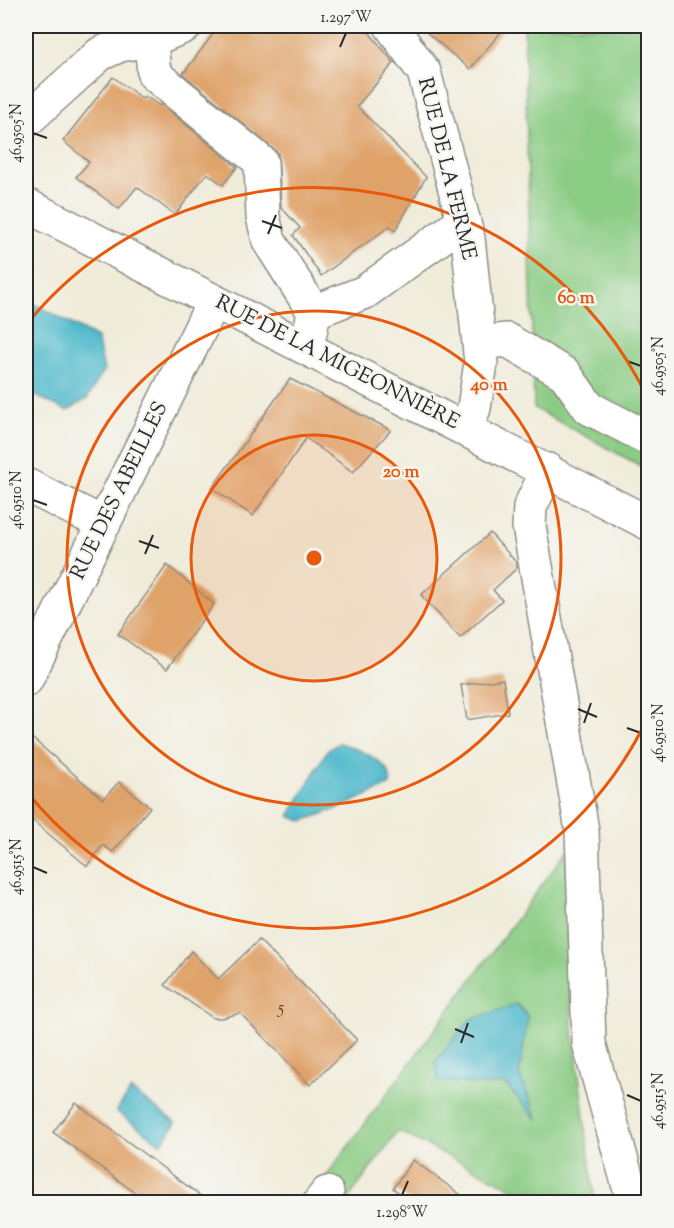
<svg xmlns="http://www.w3.org/2000/svg" width="674" height="1228" font-family="'Sorts Mill Goudy',serif">
  <rect width="100%" height="100%" fill="#f6f6f2"/>
  <filter id="ink" filterUnits="userSpaceOnUse"><feTurbulence type="fractalNoise" baseFrequency=".0167" numOctaves="2"/><feDisplacementMap in="SourceGraphic" scale="12" xChannelSelector="R" yChannelSelector="G"/><feConvolveMatrix kernelMatrix="1 2 1 2 8 2 1 2 1" color-interpolation-filters="sRGB"/></filter>
  <filter id="wash" filterUnits="userSpaceOnUse"><feTurbulence type="fractalNoise" baseFrequency=".008" numOctaves="4" result="noise"/><feDisplacementMap in="SourceGraphic" scale="24" xChannelSelector="R" yChannelSelector="G"/><feGaussianBlur stdDeviation="1.35" result="paint"/><feColorMatrix in="noise" values="0 0 0 0 0 0 0 0 0 0 0 0 0 0 0 0 0 1.4 0 .05"/><feComposite in="paint" operator="in"/></filter>
  <g filter="url(#wash)">
    <rect width="100%" height="100%" fill="#f0ecda"/>
    <path fill="#8bcc84" stroke="#5b7c58" stroke-width="1.5" d="M524 26H648V470L534 408Z
      M567 851 572 1022 595 1202H540L398 1131 349 1198 324 1179Z"/>
    <path fill="#4fb9cc" stroke="#3d727c" stroke-width="1.5" d="M26 299 97 338 104 370 87 399 67 411 26 391Z
      M339 743C357 748 395 763 390 785L337 809 302 821 289 816 327 751Z
      M517 1004 528 1017 519 1074 538 1120 505 1084 483 1085 438 1081 435 1062 470 1020Z
      M131 1090 176 1123 161 1144 116 1111Z"/>
    <g id="blocks">
      <path fill="#dfa269" d="M219 26H364L394 63 357 106 426 177 395 231 390 226 321 276 293 235 300 228 281 207 278 153 183 74Z
        M419 26H506L470 69Z
        M113 77 143 99 145 96 160 106 161 104 237 167 223 185 207 173 175 215 137 187 119 209 76 177 89 162 63 141Z
        M290 379 391 430 353 472 306 438 253 516 212 488Z
        M490 533 516 562 517 568 493 590 502 600 460 638 421 595Z
        M167 565 214 604 167 669 118 634Z
        M503 679 508 713 467 720 461 685Z
        M26 733 103 799 119 782 150 807 113 852 103 845 87 866 26 815Z
        M259 940 357 1040 310 1085 240 1013 222 1018H213L165 985 191 951 218 979Z
        M76 1103 210 1203H149L53 1132Z
        M413 1160 472 1203H412L393 1188Z"/>
    </g>
  </g>
  <g filter="url(#ink)">
    <use href="#blocks" fill-opacity="0" stroke="#8e8c82" stroke-width="1.5"/>
    <g fill="none" stroke-linecap="round" stroke-linejoin="round">
      <g stroke="#8e8c82" stroke-width="36">
        <path id="minor" d="M391 26 424 72 468 238 481 363 474 408 466 428
          M151 40 154 74 261 162 263 217 269 241 314 312 307 348
          M26 121 100 54 120 45 151 40 185 26
          M26 205 648 523
          M314 312 365 292 464 221
          M479 343 507 340 565 374 589 408 648 438
          M548 470 530 507 529 526 582 830 589 1043 628 1183 645 1202
          M26 485 104 524
          M26 680 214 301
          M320 1202 327 1193"/>
      </g>
      <use href="#minor" stroke="#fff" stroke-width="33"/>
    </g>
  </g>
  <path fill="none" stroke="#2b2b2b" stroke-width="2" d="M340 47 346 33M33 133 47 138M262 221 282 228M268 234 276 215M627 361 641 366M33 500 47 505M139 541 159 548M145 554 153 535M578 709 597 717M584 723 591 703M627 728 641 733M33 867 47 873M455 1029 474 1037M461 1043 468 1023M627 1095 641 1101M402 1195 408 1181"/>
  <circle cx="314" cy="558" r="123" fill="#e8590c" fill-opacity=".12"/>
  <g fill="none" stroke="#e8590c" stroke-width="3">
    <circle cx="314" cy="558" r="123"/>
    <circle cx="314" cy="558" r="247"/>
    <path d="M648 717A370 370 0 0 1 26 791M26 325A370 370 0 0 1 648 399"/>
  </g>
  <g text-anchor="middle" dominant-baseline="central" stroke-width="5" stroke-linejoin="round" paint-order="stroke">
    <g font-size="18" fill="#58493a">
      <text x="281" y="1009">5</text>
    </g>
    <g font-size="21" fill="#2b2b2b" stroke="#f6f6f2">
      <text transform="translate(446 169) rotate(76)">RUE DE LA FERME</text>
      <text transform="translate(337 363) rotate(27)">RUE DE LA MIGEONNIÈRE</text>
      <text transform="translate(120 491) rotate(-64)">RUE DES ABEILLES</text>
    </g>
  </g>
  <circle cx="314" cy="558" r="9" fill="#e8590c" stroke="#f6f6f2" stroke-width="3"/>
  <g font-size="18" text-anchor="middle" font-weight="bold" fill="#e8590c" stroke="#f6f6f2" stroke-width="5" stroke-linejoin="round" paint-order="stroke">
    <text x="576" y="303">60 m</text>
    <text x="489" y="390">40 m</text>
    <text x="401" y="477">20 m</text>
  </g>
  <rect width="674" height="1228" fill="none" stroke="#f6f6f2" stroke-width="66"/>
  <rect x="33" y="33" width="608" height="1162" fill="none" stroke="#2b2b2b" stroke-width="2"/>
  <g font-size="15" text-anchor="middle" fill="#2b2b2b">
    <text x="346" y="22">1.297°W</text>
    <text transform="translate(16 133) rotate(-90)" y="5">46.9505°N</text>
    <text transform="translate(658 366) rotate(-90)" y="5">46.9505°N</text>
    <text transform="translate(16 500) rotate(-90)" y="5">46.9510°N</text>
    <text transform="translate(658 733) rotate(-90)" y="5">46.9510°N</text>
    <text transform="translate(16 867) rotate(-90)" y="5">46.9515°N</text>
    <text transform="translate(658 1101) rotate(-90)" y="5">46.9515°N</text>
    <text x="402" y="1217">1.298°W</text>
  </g>
</svg>
